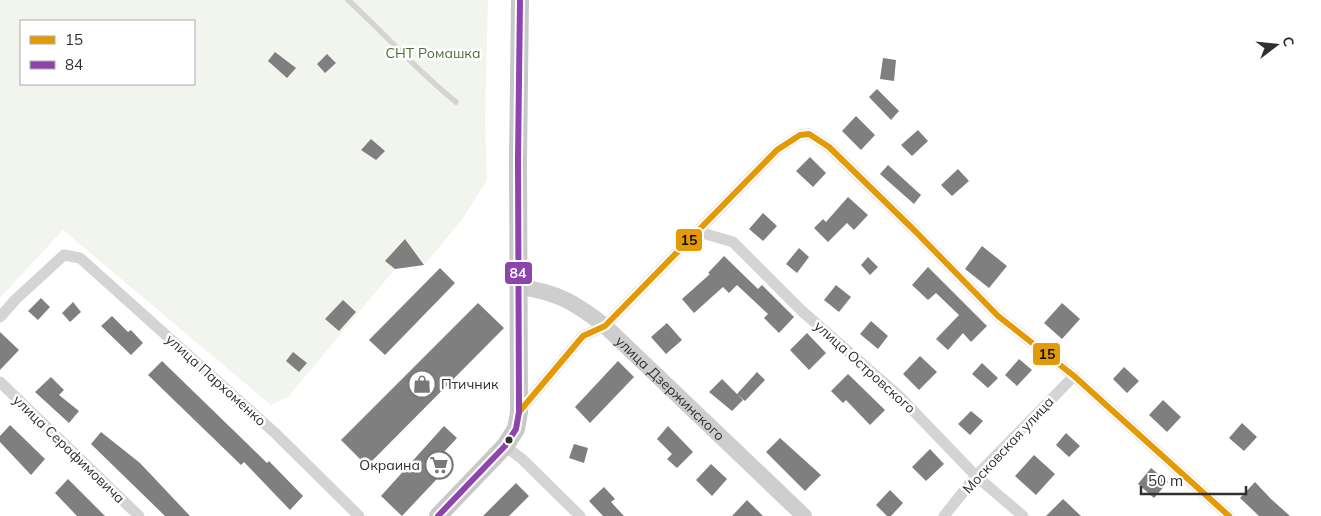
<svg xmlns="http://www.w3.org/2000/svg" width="1321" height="516" font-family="Mulish,sans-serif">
  <rect width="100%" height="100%" fill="#fff"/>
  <path fill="#f1f5ed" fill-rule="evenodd" d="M0 0H488L485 119 487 180 461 221 424 265 395 269 288 397 271 405 63 230 0 298ZM21 21H194V84H21Z"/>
  <path fill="#7f7f7f" d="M275 52 296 68 287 78 268 61Z
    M327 54 336 63 325 73 317 64Z
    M883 58 896 60 894 81 880 79Z
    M877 89 899 111 891 120 869 97Z
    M856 116 875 135 861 150 842 131Z
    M918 130 928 141 912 156 901 145Z
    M371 139 385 151 376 160 361 150Z
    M810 157 826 173 813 187 796 171Z
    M888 165 921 195 914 204 880 174Z
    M958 169 969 181 952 196 941 185Z
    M848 197 868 215 854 230 847 223 828 242 814 228 823 219 826 222Z
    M763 213 777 226 763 241 749 229Z
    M405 239 424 265 395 269 385 261Z
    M982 246 1007 266 989 288 965 269Z
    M799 248 809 257 797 273 786 264Z
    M724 256 758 289 762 285 794 317 779 333 764 318 768 314 737 285 729 293 723 287 694 313 682 299 710 274 708 273Z
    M868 257 878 267 870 275 861 265Z
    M928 267 987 326 971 342 963 333 948 350 936 339 959 315 936 293 928 300 912 285Z
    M440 268 455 283 385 355 369 340Z
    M836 285 851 297 839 312 824 300Z
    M41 298 50 307 38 320 28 311Z
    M343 300 356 312 339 331 325 319Z
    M73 302 81 312 70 322 62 313Z
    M478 303 504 328 367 466 341 440Z
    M1062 303 1080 319 1062 339 1044 323Z
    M112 316 128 332 131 330 143 343 131 355 101 326Z
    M871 321 888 336 878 349 860 334Z
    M667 323 682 340 666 354 651 337Z
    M0 332 19 350 0 370Z
    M807 333 826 353 809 370 790 350Z
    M293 352 307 363 299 372 286 361Z
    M920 356 937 372 919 390 903 374Z
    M1019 359 1032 370 1017 386 1005 375Z
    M162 361 267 463 269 461 303 496 290 510 244 462 241 465 148 375Z
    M618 361 634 377 590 423 575 407Z
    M982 363 998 378 988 388 972 374Z
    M1124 367 1139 381 1127 393 1113 379Z
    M757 372 765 380 745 401 737 394Z
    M848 374 885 410 870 425 846 400 843 403 831 391Z
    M51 377 64 390 59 395 79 411 69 423 35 392Z
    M722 379 743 400 732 411 709 392Z
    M1163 400 1181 417 1167 432 1149 415Z
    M971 411 983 421 970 435 958 424Z
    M1242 423 1257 437 1244 451 1229 438Z
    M10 425 45 459 31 475 0 442V436Z
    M444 426 457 438 441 455 451 464 402 516 381 496Z
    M668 426 693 452 677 468 667 459 672 454 657 439Z
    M101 432 140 463 190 516H165L91 444Z
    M1066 433 1080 446 1069 457 1056 445Z
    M780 438 821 475 805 491 766 452Z
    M574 444 588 448 584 463 569 458Z
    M930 449 944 464 926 481 912 467Z
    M1034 455 1055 474 1036 495 1015 476Z
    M711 464 727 479 712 496 696 480Z
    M1151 468 1168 482 1154 498 1138 484Z
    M68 479 105 516H77L55 493Z
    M1255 482 1271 499 1290 516H1259L1240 498Z
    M516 483 529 496 509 516H483Z
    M604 487 615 499 611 502 624 516H603L589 501Z
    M890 490 903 503 891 516H887L876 505Z
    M1063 499 1081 516H1046Z
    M747 500 763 516H732Z"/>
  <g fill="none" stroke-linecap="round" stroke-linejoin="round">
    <path stroke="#d4d4d4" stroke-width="5.5" d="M348 0C385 34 417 71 456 102"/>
    <path stroke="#d4d4d4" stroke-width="11" d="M699 232 733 242 802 311 900 397 976 476 1023 516
      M0 317 16 299 64 255 80 258 275 433 359 516
      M0 382 139 516
      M519 412 583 336 605 326 777 150 800 135 809 134 829 147 915 231 998 316 1074 376 1229 516
      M505 446 522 459 580 516
      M944 516 976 476 1074 376"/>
    <path stroke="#cecece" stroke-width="16" id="s1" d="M520 287C557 292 576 303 605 326L804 516"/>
    <path stroke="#c8c8c8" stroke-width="18" d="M438 516 505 446 516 429 519 412 518 159 520 0"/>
    <g stroke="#fff" stroke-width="10">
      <path id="bus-1" d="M519 412 583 336 605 326 777 150 800 135 809 134 829 147 915 231 998 316 1074 376 1229 516"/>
    </g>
    <g stroke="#fff" stroke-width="10">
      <path id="bus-2" d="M438 516 505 446 516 429 519 412 518 159 520 0"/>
    </g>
    <use href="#bus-1" stroke="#e39a05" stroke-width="6"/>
    <use href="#bus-2" stroke="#8e44ad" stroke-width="6"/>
  </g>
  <defs>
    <g id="shop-ring" transform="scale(1.4375)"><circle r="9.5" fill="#fff" stroke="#787878" stroke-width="1.5"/><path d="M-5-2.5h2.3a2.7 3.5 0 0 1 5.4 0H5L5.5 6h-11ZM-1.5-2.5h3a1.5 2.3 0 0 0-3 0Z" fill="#787878"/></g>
    <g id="supermarket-ring" transform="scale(1.4375)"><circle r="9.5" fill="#fff" stroke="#787878" stroke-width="1.5"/><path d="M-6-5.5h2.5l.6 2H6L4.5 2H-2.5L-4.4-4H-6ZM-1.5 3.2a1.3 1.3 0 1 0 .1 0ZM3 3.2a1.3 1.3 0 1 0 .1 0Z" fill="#787878"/></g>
  </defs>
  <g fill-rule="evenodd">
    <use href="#shop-ring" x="422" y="384"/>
    <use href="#supermarket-ring" x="439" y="465"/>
  </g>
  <circle fill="#303030" stroke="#fff" stroke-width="2" cx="509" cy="440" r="4.5"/>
  <g text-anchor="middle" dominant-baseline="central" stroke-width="5" stroke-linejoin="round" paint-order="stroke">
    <g font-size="14" fill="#516a3f" stroke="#fff">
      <text x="433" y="53">СНТ Ромашка</text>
    </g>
    <g font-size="14" fill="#303030" stroke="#fff">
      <text transform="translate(865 367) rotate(42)">улица Островского</text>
      <text transform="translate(216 380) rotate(42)">улица Пархоменко</text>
      <text stroke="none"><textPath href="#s1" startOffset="185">улица Дзержинского</textPath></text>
      <text transform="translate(1008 445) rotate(-47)">Московская улица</text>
      <text transform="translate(69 449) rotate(44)">улица Серафимовича</text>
    </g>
    <g font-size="14" fill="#303030" stroke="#fff" text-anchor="start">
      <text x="441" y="384">Птичник</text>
      <text x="420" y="465" text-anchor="end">Окраина</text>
    </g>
  </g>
  <g stroke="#fff" stroke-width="2">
    <rect x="675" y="228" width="28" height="24" rx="5" fill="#e39a05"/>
    <rect x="504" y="261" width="29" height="24" rx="5" fill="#8e44ad"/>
    <rect x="1032" y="342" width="29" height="24" rx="5" fill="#e39a05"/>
  </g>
  <g font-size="14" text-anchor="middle" font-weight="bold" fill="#fff">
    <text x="518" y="278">84</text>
  </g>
  <g font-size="14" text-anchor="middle" font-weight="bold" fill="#111">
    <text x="689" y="245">15</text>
    <text x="1047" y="359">15</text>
  </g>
  <rect x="20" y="20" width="175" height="65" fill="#ffffff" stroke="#acacac"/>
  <rect x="30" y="36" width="25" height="8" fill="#e39a05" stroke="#acacac"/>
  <text x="65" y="45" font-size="15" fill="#303030">15</text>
  <rect x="30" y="61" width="25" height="8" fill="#8e44ad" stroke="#acacac"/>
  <text x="65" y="70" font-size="15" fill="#303030">84</text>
  <g transform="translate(1276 45) rotate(74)" stroke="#ffffff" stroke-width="4" paint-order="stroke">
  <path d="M0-4L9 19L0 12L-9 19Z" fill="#303030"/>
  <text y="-8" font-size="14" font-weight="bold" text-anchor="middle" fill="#303030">С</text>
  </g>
  <path d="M1141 486v8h105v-8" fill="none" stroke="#303030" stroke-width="2.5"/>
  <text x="1148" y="486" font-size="15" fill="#303030" stroke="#ffffff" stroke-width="4" paint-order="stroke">50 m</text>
</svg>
